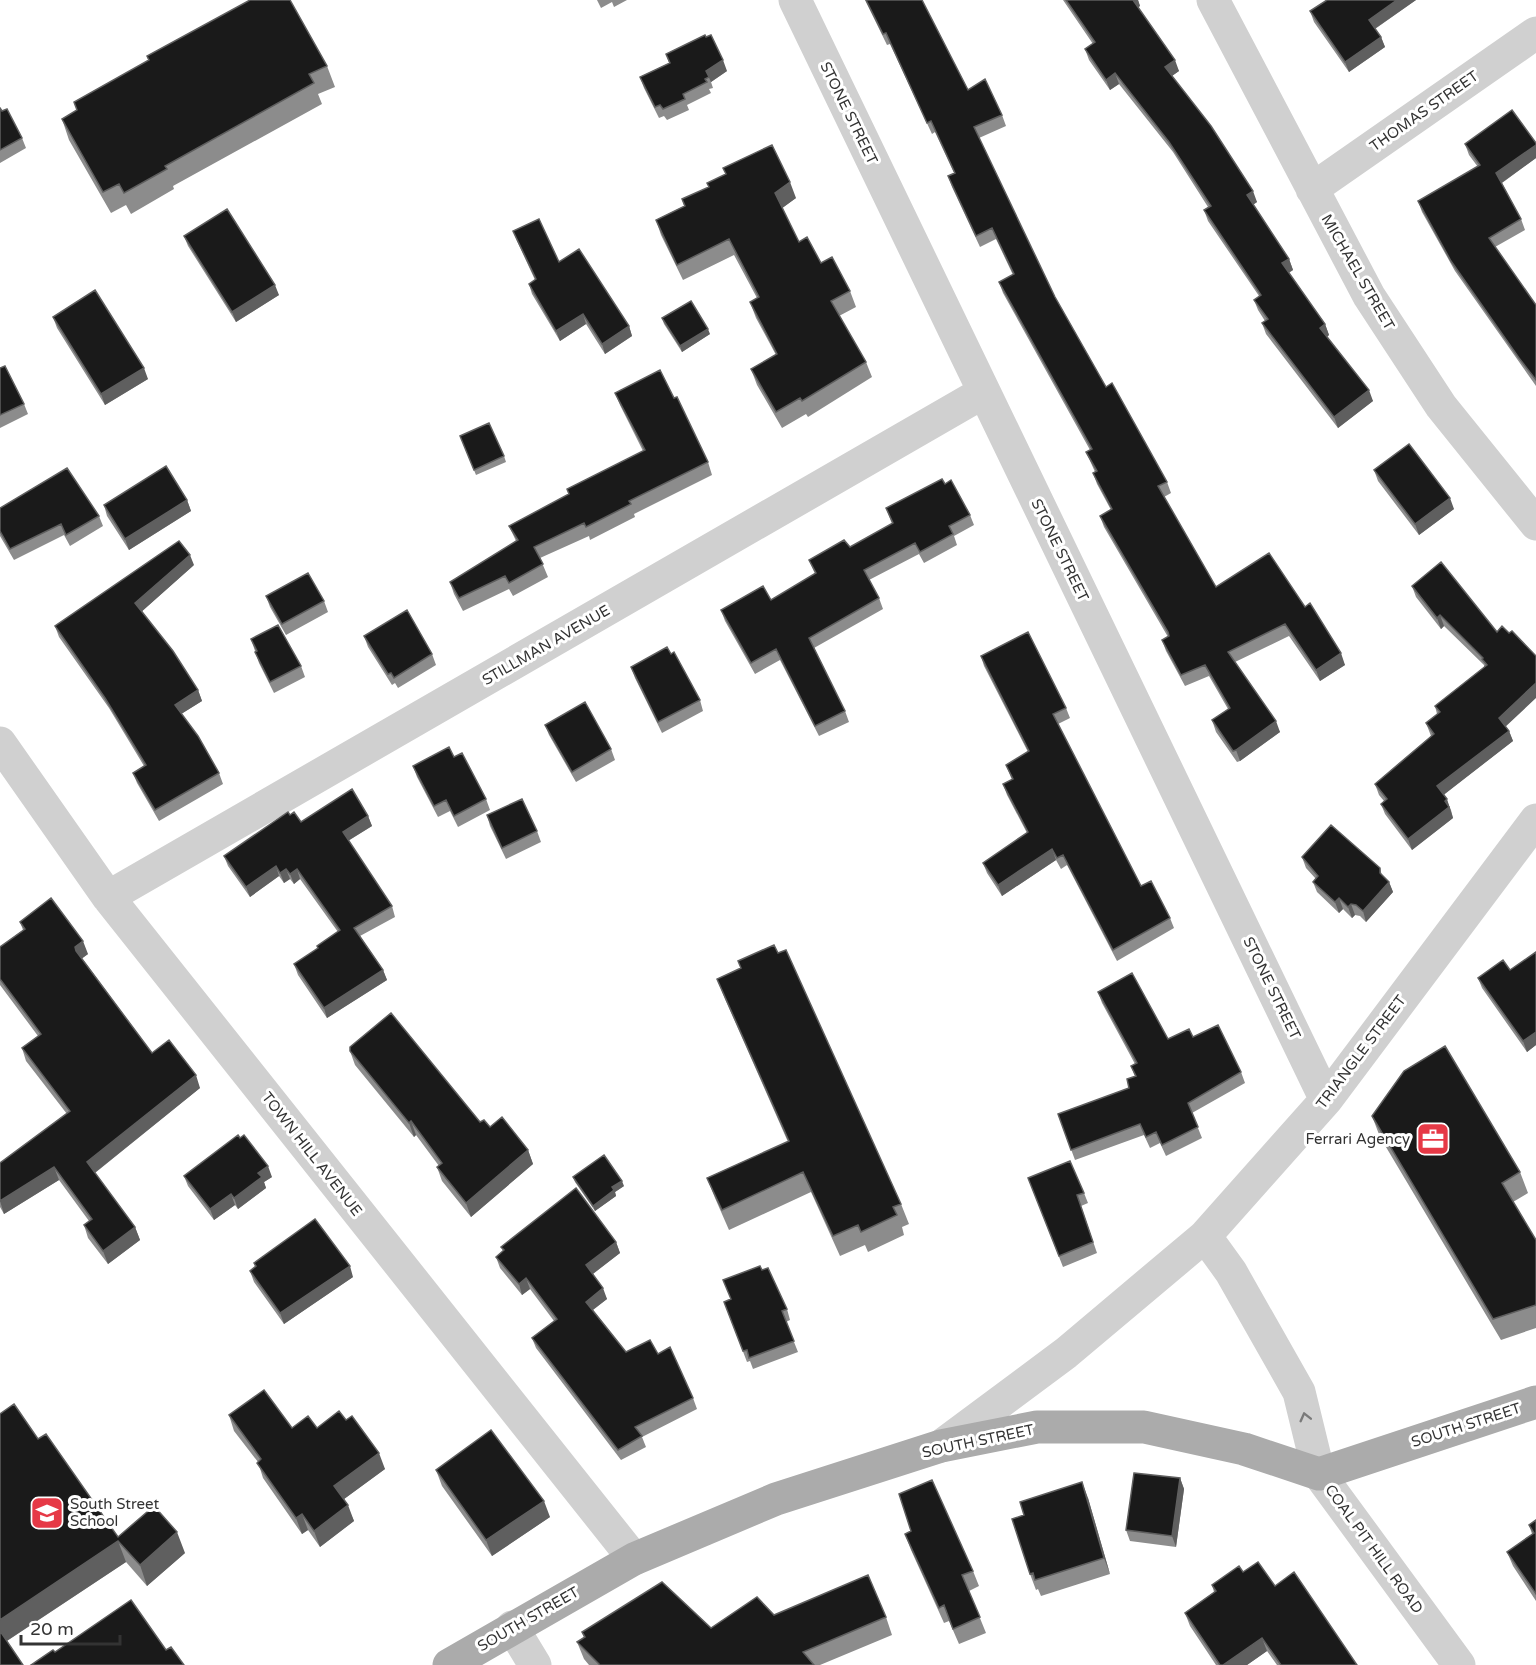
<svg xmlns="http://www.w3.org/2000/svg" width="1536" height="1665" font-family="'Varela Round',sans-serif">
  <rect width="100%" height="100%" fill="#fff"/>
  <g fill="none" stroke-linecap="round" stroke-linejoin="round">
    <path stroke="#d0d0d0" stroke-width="33" d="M795 0 1326 1100
      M1213 0 1369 296 1441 406 1536 524
      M1312 189 1536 33
      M0 743 108 897 634 1559
      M108 897 984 392
      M1205 1236 1231 1272 1299 1392 1319 1474 1459 1665
      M941 1446 1066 1353 1205 1236 1326 1100 1536 820
      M512 1627 535 1665"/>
    <path stroke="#ababab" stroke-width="33" d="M449 1665 634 1559 776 1499 941 1446 1037 1427H1144L1244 1449 1319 1474 1536 1402"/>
  </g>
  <path fill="#8c8c8c" d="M597 0H627L614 7 612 2 601 8Z
    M865 0H922L968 90 1002 115 1006 126 979 138 1055 297 1106 387 1167 482 1171 493 1164 497 1216 587 1305 607 1345 665 1320 681 1289 636 1235 662 1280 732 1240 761 1237 762 1216 732 1212 720 1228 709 1209 676 1185 686 1166 651 1162 640 1168 637 1104 527 1100 516 1111 510 1097 484 1093 473 1095 472 1091 463 1086 452 1090 450 1003 293 999 282 1013 275 996 239 980 247 952 187 948 176 954 173 935 132 932 134 890 44 887 45Z
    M1063 0H1138L1140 6 1138 7 1179 71 1172 76 1257 202 1253 205 1289 259 1293 270 1289 273 1325 324 1329 335 1327 337 1373 401 1338 428 1266 334 1262 323 1265 321 1258 310 1254 300 1259 296 1208 221 1204 210 1208 207 1173 152 1119 84 1110 90 1089 60 1085 49 1093 44Z
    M1327 0H1416L1375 29 1381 37 1385 47 1349 72 1314 22 1310 11Z
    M666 54 727 71 711 82 713 88 709 89 711 93 687 105 689 110 667 120 664 116 659 118 644 88 640 77 669 63Z
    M147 56 327 66 335 87 318 94 322 104 173 186 174 189 131 214 126 205 111 213 69 140 62 119 77 110 148 60Z
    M0 108 22 138 26 148 0 163Z
    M1536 143V158L1502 183 1521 219 1525 230 1495 247 1536 305V386L1455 271 1422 212 1418 201 1478 167 1469 155 1465 144Z
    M796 198 782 208 799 242 850 291 856 307 839 316 866 362 872 377 808 417 806 414 782 428 757 385 751 369 776 355 756 318 750 302 757 298 734 255 683 280 661 235 656 220 684 206 682 199Z
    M513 231 559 262 629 326 632 336 605 354 586 324 560 341 532 294 529 284 535 280 517 241Z
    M184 236 279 295 236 322 188 246Z
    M53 317 148 379 105 405 57 328Z
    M662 318 710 334 682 352 664 324Z
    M0 368 24 404 28 414 0 428Z
    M615 393 708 462 712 475 634 514 635 517 590 540 589 536 540 558 548 577 513 596 509 589 463 611 454 594 450 582 516 541 509 526 569 494 643 451 620 405Z
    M460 436 504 456 506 462 476 475Z
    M1374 470 1454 509 1419 535 1378 481Z
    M945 484 970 515 974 525 954 536 957 545 924 563 919 554 869 580 879 598 883 609 814 648 845 711 849 722 819 736 780 660 755 674 725 621 721 610 771 600 815 574 809 560 850 547 892 524 886 508Z
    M187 500 191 511 129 550 107 516 104 505Z
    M0 508 99 516 103 526 70 546 64 535 14 560 0 536Z
    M194 565 142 611 198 690 202 701 181 714 219 773 223 784 159 821 137 783 133 773 144 766 109 708 59 637 55 626Z
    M1412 586 1497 632 1506 727 1509 731 1513 741 1444 794 1451 810 1453 818 1412 850 1385 814 1381 804 1384 801 1379 795 1375 784 1431 736 1426 723 1437 714 1435 706 1484 667V665L1444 626 1441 629 1416 597Z
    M266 596 324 601 328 612 286 635 270 607Z
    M364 636 432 654 436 665 398 688 395 683 392 685 368 647Z
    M251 639 301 666 305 677 274 693 259 663Z
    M671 654 700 700 703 711 662 733 635 678 631 667Z
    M981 656 1066 708 1070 718 1058 724 1141 886 1170 918 1174 928 1117 961 1067 865 1061 869 1056 860 1002 896 987 873 983 863 1027 833 1007 795 1003 784 1012 780 1006 765 1028 752 984 666Z
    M545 725 611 749 615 760 576 782 549 735Z
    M413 766 486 799 490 810 458 827 450 811 438 817 417 777Z
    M290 815 301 822 368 816 372 826 348 841 392 906 395 917 360 936 383 970 387 980 327 1018 298 975 294 964 318 949 338 932 300 879 294 884 290 879 284 883 279 876 250 897 228 866 224 856Z
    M487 815 537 831 541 842 506 859 490 826Z
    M1302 857 1380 868 1382 876 1389 882 1393 892 1366 922 1360 916 1355 915 1352 918 1343 909 1339 913 1317 892 1313 882 1316 879 1306 868Z
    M20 922 88 954 82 958 152 1053 200 1088 95 1173 135 1227 140 1240 108 1264 88 1238 84 1225 89 1221 59 1180 4 1214 0 1207V1163L67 1114 26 1061 22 1048 38 1036 0 985V947L23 930Z
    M1536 952V1045L1527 1052 1482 988 1478 978 1510 970Z
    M717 979 901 1204 909 1224 902 1227 904 1235 868 1252 865 1245 840 1256 811 1192 729 1230 715 1198 707 1178 788 1142 725 999Z
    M1098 992 1168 1039 1193 1037 1241 1072 1245 1083 1192 1113 1202 1138 1166 1156 1160 1143 1150 1148 1144 1135 1075 1160 1058 1114 1129 1088 1135 1077 1131 1066 1135 1064 1102 1003Z
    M350 1051 490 1127 528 1150 533 1164 471 1217 442 1181 437 1167 439 1166 416 1135 414 1137 355 1065Z
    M1372 1116 1520 1172 1528 1193 1513 1202 1536 1240V1328L1501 1340 1380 1137Z
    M184 1176 272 1177 264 1182 266 1188 238 1209 235 1205 214 1220 188 1186Z
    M573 1177 624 1186 615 1192 616 1196 595 1211 575 1182Z
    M1028 1178 1084 1193 1088 1203 1081 1206 1097 1253 1063 1267Z
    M616 1242 620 1253 593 1274 607 1299 593 1310 626 1352 658 1354 693 1398 697 1409 642 1437 646 1447 621 1460 536 1348 532 1338 554 1321 530 1289 522 1295 500 1268 496 1257 503 1251 501 1247Z
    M254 1263 353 1277 284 1324 254 1282 250 1271 255 1267Z
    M762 1270 787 1309 790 1320 786 1322 798 1352 753 1369 750 1361 747 1362 724 1302 731 1299Z
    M229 1415 292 1428H317L346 1420 385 1469 344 1499 354 1521 320 1547 308 1530 302 1534 263 1478 258 1462 234 1431Z
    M38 1439 118 1537 185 1553 147 1586 126 1562 7 1641 0 1665Z
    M436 1470 550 1517 492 1556 442 1486Z
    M1180 1478 1184 1489 1176 1547 1130 1541 1126 1530Z
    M1088 1498 1110 1574 1041 1596 1038 1589 1036 1590 1030 1574Z
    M1536 1520V1601L1513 1566 1507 1552 1532 1534 1529 1525Z
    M905 1534 973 1571 979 1586 969 1591 986 1633 959 1644 949 1621 944 1623 911 1550Z
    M1243 1572 1275 1586 1357 1665H1277L1267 1651 1247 1665H1216L1190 1626 1185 1613 1214 1592 1212 1585Z
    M774 1615 886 1617 892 1635 820 1665H589L584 1659 577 1642 584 1638 582 1632 711 1628Z"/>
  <path fill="#5f5f5f" d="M1133 0H1138L1140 6 1136 9Z
    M1397 0H1416L1373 30 1369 20Z
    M1381 37 1385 47 1349 72 1345 62Z
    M723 60 727 71 711 82 706 71Z
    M1175 60 1179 71 1169 78 1165 67Z
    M1115 73 1119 84 1110 90 1106 80Z
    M1536 145V158L1500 184 1496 173Z
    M790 182 796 198 781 209 775 193Z
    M1253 191 1257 202 1251 206 1247 195Z
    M1289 259 1293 270 1286 274 1282 263Z
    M275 285 279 295 236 322 232 312Z
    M583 314 586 324 560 341 556 331Z
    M1325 324 1329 335 1324 339 1320 328Z
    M629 326 632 336 605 354 602 344Z
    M708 329 710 334 682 352 680 346Z
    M144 368 148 379 105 405 101 394Z
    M1369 390 1373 401 1338 428 1334 417Z
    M1450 498 1454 509 1419 535 1415 524Z
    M187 500 191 511 129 550 125 539Z
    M190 555 194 565 139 614 135 603Z
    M1440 615 1444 626 1441 629 1437 618Z
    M1341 653 1345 665 1320 681 1316 670Z
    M1536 683V698L1503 729 1499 718Z
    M198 690 202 701 178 716 175 705Z
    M1276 721 1280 732 1240 761 1236 750Z
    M1509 731 1513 741 1441 797 1437 786Z
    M1447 799 1453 818 1412 850 1408 839Z
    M368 816 372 826 346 842 343 832Z
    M1052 849 1056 860 1002 896 998 885Z
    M276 866 279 876 250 897 246 887Z
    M286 869 290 879 284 883 280 873Z
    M297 869 300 879 294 884 290 874Z
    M1389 882 1393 892 1366 922 1363 911Z
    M1339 898 1343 909 1339 913 1335 902Z
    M1351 904 1355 915 1352 918 1348 907Z
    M83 941 88 954 80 960 81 964 75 947Z
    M383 970 387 980 327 1018 324 1008Z
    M1536 1032V1045L1527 1052 1523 1041Z
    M196 1075 200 1088 92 1175 87 1162Z
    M411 1121 416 1135 414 1137 409 1123Z
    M528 1150 533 1164 471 1217 466 1203Z
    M268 1166 272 1177 264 1182 266 1188 238 1209 234 1198 258 1173Z
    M54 1167 59 1180 4 1214 0 1201Z
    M622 1181 624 1186 615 1192 616 1196 595 1211 593 1206 612 1187Z
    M231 1194 235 1205 214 1220 210 1209Z
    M135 1227 140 1240 108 1264 103 1251Z
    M616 1242 620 1253 590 1276 586 1265Z
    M350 1266 353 1277 284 1324 280 1313Z
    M526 1278 530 1289 522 1295 519 1284Z
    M603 1288 607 1299 590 1312 586 1302Z
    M379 1453 385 1469 340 1502 334 1486Z
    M1180 1478 1184 1489 1176 1547 1172 1536Z
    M1082 1482 1088 1498 1110 1574 1104 1558Z
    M544 1501 550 1517 492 1556 486 1540Z
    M348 1505 354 1521 320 1547 314 1531Z
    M302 1514 308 1530 302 1534 296 1518Z
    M177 1532 185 1553 147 1586 140 1565Z
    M118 1541 126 1562 2 1644 0 1638V1620Z
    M1262 1638 1267 1651 1247 1665H1223Z"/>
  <path fill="#1a1a1a" stroke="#5f5f5f" stroke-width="1.5" d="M250 0H290L327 66 309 74 314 83 165 166 167 169 124 193 119 184 103 192 62 119 77 110 74 102 149 60 147 56Z
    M866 0H922L968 90 985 79 1002 115 974 127 1055 297 1106 387 1112 383 1167 482 1158 486 1216 587 1269 553 1305 607 1310 603 1341 653 1316 670 1285 624 1228 652 1276 721 1236 750 1233 751 1212 720 1230 708 1205 665 1181 675 1162 640 1169 636 1168 632 1100 516 1112 509 1093 473 1097 471 1086 452 1092 449 999 282 1014 274 992 228 976 236 948 176 955 173 931 121 927 123 886 33 883 34Z
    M1066 0H1133L1175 60 1165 67 1211 126 1253 191 1247 195 1289 259 1282 263 1325 324 1320 328 1369 390 1334 417 1262 323 1268 319 1254 300 1261 295 1204 210 1211 206 1169 142 1115 73 1106 80 1085 49 1095 42Z
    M1327 0H1397L1369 20 1381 37 1345 62 1310 11Z
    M705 35 706 37 711 35 723 60 706 71 709 77 705 79 707 82 683 94 685 99 663 109 660 105 655 107 640 77 670 63 666 54Z
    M0 108 2 111 7 109 22 138 0 150Z
    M1512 110 1536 143V145L1496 173 1521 219 1489 238 1536 305V380L1519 358 1451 261 1418 201 1480 165 1465 144Z
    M772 145 790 182 775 193 799 242 807 237 821 263 832 257 850 291 831 301 866 362 802 401 800 398 776 412 751 369 777 354 750 302 759 297 729 239 677 265 656 220 685 206 682 199 709 187 707 183 726 174 723 168Z
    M227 209 275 285 232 312 184 236Z
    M539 219 559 262 579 249 629 326 602 344 583 314 556 331 529 284 536 279 513 231Z
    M95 290 144 368 101 394 53 317Z
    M691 301 708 329 680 346 662 318Z
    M5 366 24 404 0 415V368Z
    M660 370 674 398 677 397 708 462 629 501 631 504 586 527 584 523 534 547 543 564 509 583 505 576 459 598 450 582 518 540 509 526 569 494 567 489 645 450 615 393Z
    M489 423 504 456 474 470 460 436Z
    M1409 444 1450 498 1415 524 1374 470Z
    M166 466 187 500 125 539 104 505Z
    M67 468 99 516 66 535 61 524 10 549 0 531V508Z
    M942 479 945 484 951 480 970 515 949 526 953 534 920 552 915 543 864 570 879 598 809 638 845 711 815 726 776 649 751 663 721 610 763 586 771 600 816 573 809 560 844 540 850 547 893 523 886 508Z
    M179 541 190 555 135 603 173 651 198 690 175 705 198 736 219 773 155 810 133 773 146 765 105 698 55 626Z
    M1441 562 1497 632 1502 626 1509 633 1512 631 1536 656V683L1499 718 1509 731 1437 786 1447 799 1445 801 1449 807 1408 839 1381 804 1387 799 1375 784 1434 734 1426 723 1440 712 1435 706 1487 665 1482 659 1483 658 1440 615 1437 618 1412 586Z
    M308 573 324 601 282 624 266 596Z
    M407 610 432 654 394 678 391 673 388 674 364 636Z
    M278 625 301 666 270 682 255 652 257 651 251 639Z
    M1028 632 1066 708 1053 714 1141 886 1151 881 1170 918 1113 950 1063 855 1057 858 1052 849 998 885 983 863 1028 832 1003 784 1013 779 1006 765 1029 751 981 656Z
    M667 647 671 654 674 652 700 700 658 722 631 667Z
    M585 702 611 749 572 772 545 725Z
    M449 747 454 757 462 753 486 799 454 816 446 800 434 806 413 766Z
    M352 789 368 816 343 832 392 906 354 928 383 970 324 1008 294 964 318 948 317 946 340 930 297 869 290 874 286 869 280 873 276 866 246 887 224 856 288 812 290 815 294 812 301 822Z
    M522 799 537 831 502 848 487 815Z
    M1331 825 1380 868V873L1389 882 1363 911 1356 905 1351 904 1348 907 1339 898 1335 902 1313 882 1318 876 1302 857Z
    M51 898 83 941 75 947 76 951 152 1053 169 1040 196 1075 87 1162 135 1227 103 1251 84 1225 92 1219 54 1167 0 1201V1163L70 1111 22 1048 41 1034 0 979V947L25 929 20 922Z
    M774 945 778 953 786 950 901 1204 893 1207 897 1215 861 1232 858 1225 833 1236 803 1172 722 1210 707 1178 789 1141 717 979 741 968 738 961Z
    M1536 952V1032L1523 1041 1478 978 1503 960 1510 970Z
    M1132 973 1168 1039 1189 1029 1193 1037 1218 1025 1241 1072 1188 1103 1198 1127 1162 1145 1156 1132 1146 1137 1140 1124 1071 1150 1058 1114 1129 1088 1127 1079 1136 1076 1131 1066 1137 1063 1098 992Z
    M391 1013 480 1122 484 1120 490 1127 502 1117 528 1150 466 1203 437 1167 442 1163 411 1121 409 1123 350 1051V1047Z
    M1445 1046 1520 1172 1502 1183 1536 1240V1305L1493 1319 1372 1116 1404 1071Z
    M238 1135 240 1138 244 1135 268 1166 258 1173 262 1177 234 1198 231 1194 210 1209 184 1176Z
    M604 1155 622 1181 612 1187 614 1190 593 1206 573 1177Z
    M1070 1161 1084 1193 1077 1195 1093 1242 1059 1256 1028 1178Z
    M576 1188 616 1242 586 1265 603 1288 586 1302 626 1352 650 1340 658 1354 670 1347 693 1398 635 1427 642 1436 618 1450 532 1338 557 1319 526 1278 519 1284 496 1257 504 1250 501 1247Z
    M315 1219 350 1266 280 1313 250 1271 256 1266 254 1263Z
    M760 1266 762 1270 768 1268 787 1309 782 1311 794 1341 749 1358 747 1350 743 1351 724 1302 731 1299 723 1280Z
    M264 1390 292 1428 308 1416 317 1428 339 1411 346 1420 352 1416 379 1453 334 1486 348 1505 314 1531 302 1514 296 1518 257 1463 261 1459 229 1415Z
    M14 1404 38 1439 46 1434 118 1537 154 1506 177 1532 140 1565 118 1541 0 1620V1414Z
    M491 1430 544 1501 486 1540 436 1470Z
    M1134 1473 1180 1478 1172 1536 1126 1530Z
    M932 1480 973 1571 962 1575 980 1617 953 1629 944 1605 939 1608 905 1534 911 1531 899 1494Z
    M1082 1482 1104 1558 1035 1580 1033 1573 1030 1574 1012 1519 1024 1515 1020 1502Z
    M1536 1520V1594L1507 1552 1534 1533 1529 1525Z
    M1258 1562 1275 1586 1294 1572 1357 1665H1281L1262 1638 1223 1665H1220L1185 1613 1216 1591 1212 1585 1239 1566 1243 1572Z
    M868 1575 886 1617 803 1652 814 1665H600L577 1642 585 1637 582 1632 662 1582 711 1628 757 1597 774 1615Z
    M131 1600 166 1650 171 1647 184 1665H31L53 1650 55 1652Z
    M0 1631 23 1665H0Z"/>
  <defs><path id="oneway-chevron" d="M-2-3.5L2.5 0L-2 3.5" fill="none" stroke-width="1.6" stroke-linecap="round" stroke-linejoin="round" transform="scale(1.5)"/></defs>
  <use stroke="#7a7a7a" href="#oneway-chevron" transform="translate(1305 1417) rotate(-104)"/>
  <defs>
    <g id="office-square" transform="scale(1.725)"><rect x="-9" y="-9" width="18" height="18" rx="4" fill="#e63946" stroke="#fff"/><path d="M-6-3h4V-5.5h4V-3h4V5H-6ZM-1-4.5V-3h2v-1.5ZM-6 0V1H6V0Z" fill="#fff"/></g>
    <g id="school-square" transform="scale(1.725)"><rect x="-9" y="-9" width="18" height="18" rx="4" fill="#e63946" stroke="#fff"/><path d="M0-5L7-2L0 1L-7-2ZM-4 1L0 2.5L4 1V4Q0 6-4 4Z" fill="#fff"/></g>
  </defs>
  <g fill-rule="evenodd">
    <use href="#office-square" x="1433" y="1139"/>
    <use href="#school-square" x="47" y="1513"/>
  </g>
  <g text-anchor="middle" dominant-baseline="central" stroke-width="6" stroke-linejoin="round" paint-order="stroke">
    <g font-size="15" fill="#333" stroke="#fff">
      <text transform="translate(1424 111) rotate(-35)">THOMAS STREET</text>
      <text transform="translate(849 113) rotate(64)">STONE STREET</text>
      <text transform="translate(1358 272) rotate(60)">MICHAEL STREET</text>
      <text transform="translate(1060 550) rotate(64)">STONE STREET</text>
      <text transform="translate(546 645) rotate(-30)">STILLMAN AVENUE</text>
      <text transform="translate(1272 988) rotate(64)">STONE STREET</text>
      <text transform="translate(1361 1052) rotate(-53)">TRIANGLE STREET</text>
      <text transform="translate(312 1154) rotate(52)">TOWN HILL AVENUE</text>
      <text transform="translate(1466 1425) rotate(-18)">SOUTH STREET</text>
      <text transform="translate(978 1441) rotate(-12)">SOUTH STREET</text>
      <text transform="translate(1374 1549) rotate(54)">COAL PIT HILL ROAD</text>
      <text transform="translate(528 1619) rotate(-30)">SOUTH STREET</text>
    </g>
    <g font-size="15" fill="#333" stroke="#fff" text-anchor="end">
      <text x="1410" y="1139">Ferrari Agency</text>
      <text x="70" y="1504" text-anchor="start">South Street<tspan x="70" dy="17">School</tspan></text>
    </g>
  </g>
  <path d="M21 1635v9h99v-9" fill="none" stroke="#333333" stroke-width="3"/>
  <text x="30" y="1635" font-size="18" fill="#333333" stroke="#ffffff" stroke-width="4.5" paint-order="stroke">20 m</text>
</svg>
